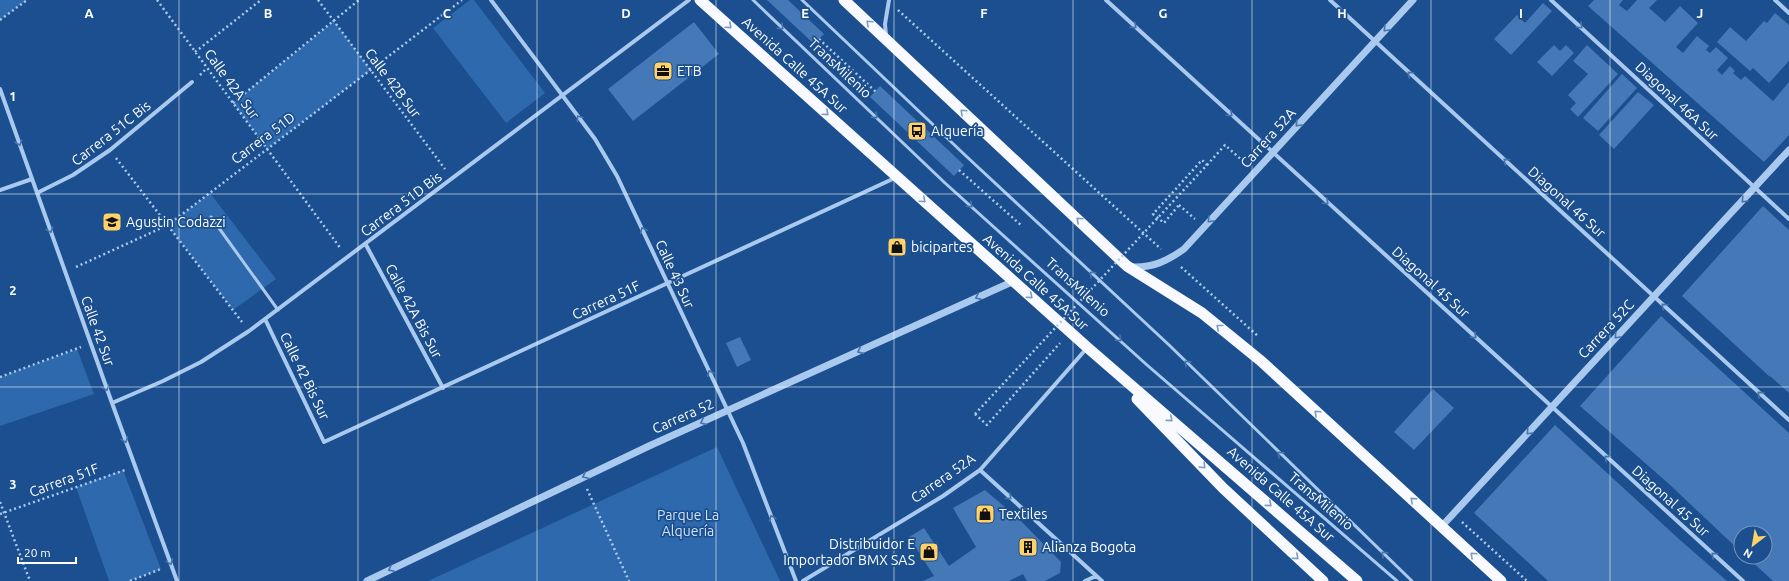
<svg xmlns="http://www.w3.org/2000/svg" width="1789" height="581" font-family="Ubuntu,sans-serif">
  <rect width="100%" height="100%" fill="#1b4f8f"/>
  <path fill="#2e69ad" d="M0 0H27L0 20Z
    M470 0H474L545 93 506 123 433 28Z
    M334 21 371 70 267 149 233 103Z
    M210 193 276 279 233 310 168 225Z
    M77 349 94 394 0 426V377Z
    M717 447 780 581H428Z
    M123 470 161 569 130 581H109L76 487Z"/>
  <path fill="#4478b7" d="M767 0H788L824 34 814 44Z
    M1594 0H1623L1619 5 1627 11 1637 0H1657L1649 8 1665 22 1680 6 1698 23 1676 47 1683 53 1697 36 1709 46 1706 50 1710 53 1716 47 1728 58 1717 70 1722 75 1730 66 1735 71 1733 73 1741 80 1745 76 1773 101 1789 82V135L1764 162 1588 6Z
    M1543 3 1552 11 1511 55 1494 39 1517 15 1525 23Z
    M1775 13 1789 25V61L1769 83 1753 68 1750 71 1717 42 1730 27 1746 41 1764 21 1767 23Z
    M694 22 719 54 633 121 608 89Z
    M1554 45 1560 51 1566 45 1574 53 1552 76 1537 62Z
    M1587 45 1618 74 1578 117 1570 109 1576 103 1568 95 1588 74 1573 61Z
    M1622 74 1637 88 1598 131 1583 118Z
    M880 86 964 165 954 176 870 97Z
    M1638 92 1654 105 1614 149 1599 135Z
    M1763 206 1789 230V393L1770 376V377L1682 296Z
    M1661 316 1789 433V581H1773L1747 557H1765V533H1741V552L1669 484 1580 406Z
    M740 337 751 360 737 367 726 343Z
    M1433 389 1454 408 1414 450 1394 432Z
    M1555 425 1680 540 1727 581H1548L1531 565 1474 513Z
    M985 490 1020 520 1061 562 1060 573 1045 581H1027L1023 574 1009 581H923L934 576 909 537 924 528 949 566 976 547 953 508Z"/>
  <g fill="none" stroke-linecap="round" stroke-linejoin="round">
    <path stroke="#a9c9ee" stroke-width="2.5" stroke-dasharray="2 3" stroke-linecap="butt" d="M157 0 341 249
      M318 0 445 169
      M898 10 1161 249
      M0 20 27 0
      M819 39 876 92
      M195 52 261 0
      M200 75 207 68
      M233 103 359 0
      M116 158 242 322
      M1207 165 1225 145 1245 163
      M959 170 1022 226
      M1179 205 1195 219
      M76 267 168 225 462 0
      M1181 267 1259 337
      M0 377 81 347
      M975 414 987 425 1060 343
      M587 489 629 581
      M0 502 30 581
      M0 514 125 470
      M1462 522 1527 581
      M130 581 161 569"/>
    <path stroke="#a9c9ee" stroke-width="3" d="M753 0 945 183 1147 365 1397 581
      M802 0 966 156 1168 344 1412 581
      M211 217 278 310"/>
    <path stroke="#a9c9ee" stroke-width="4" d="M491 0 595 139 617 176 743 443 796 581
      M1106 0 1743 581
      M1330 0 1789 420
      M1551 0 1789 219
      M1775 0 1789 13
      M886 36 885 24 889 0
      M0 89 112 403 177 581
      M0 190 32 179
      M37 193 73 175 110 150 192 82
      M366 245 443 388
      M265 319 324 442 897 177
      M112 403 163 381 201 362 249 331 689 0
      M980 470 1102 581
      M803 581 943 496 980 470 1087 348
      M1085 581 1096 576"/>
    <path stroke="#a9c9ee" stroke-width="7" d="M1131 267C1153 268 1167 261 1184 249L1413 0
      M1442 526 1789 150
      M367 581 649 446 1014 281"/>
    <path stroke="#f8faff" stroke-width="11" d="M700 0 1088 348 1357 581
      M844 0 1127 266 1202 313 1261 361 1501 581
      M1137 399 1223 488 1323 581"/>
    <path stroke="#a9c9ee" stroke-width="2.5" stroke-dasharray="2 3" stroke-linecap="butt" d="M975 414 1207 165 1202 160 1153 214 1164 223 1179 205"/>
  </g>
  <defs><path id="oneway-chevron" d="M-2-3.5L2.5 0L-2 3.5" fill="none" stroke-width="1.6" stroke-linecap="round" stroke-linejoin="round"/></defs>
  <g stroke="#7e9cc1">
    <use href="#oneway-chevron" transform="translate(869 23) rotate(-137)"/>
    <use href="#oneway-chevron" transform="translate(729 26) rotate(42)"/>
    <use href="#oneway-chevron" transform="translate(963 112) rotate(-137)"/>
    <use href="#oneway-chevron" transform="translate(826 113) rotate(42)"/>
    <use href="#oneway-chevron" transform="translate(923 200) rotate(42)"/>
    <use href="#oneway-chevron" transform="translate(1079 220) rotate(-137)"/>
    <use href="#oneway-chevron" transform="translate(1030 296) rotate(42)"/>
    <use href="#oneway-chevron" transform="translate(1219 327) rotate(-141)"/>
    <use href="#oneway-chevron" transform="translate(1317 413) rotate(-137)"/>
    <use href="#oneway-chevron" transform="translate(1170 419) rotate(41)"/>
    <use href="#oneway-chevron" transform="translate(1203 466) rotate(46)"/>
    <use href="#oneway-chevron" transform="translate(1413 500) rotate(-138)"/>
    <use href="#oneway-chevron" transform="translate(1269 504) rotate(41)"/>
    <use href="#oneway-chevron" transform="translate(1473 555) rotate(-137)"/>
    <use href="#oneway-chevron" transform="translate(1296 557) rotate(42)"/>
  </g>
  <g stroke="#4674ac">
    <use href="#oneway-chevron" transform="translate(1134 26) rotate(42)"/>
    <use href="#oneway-chevron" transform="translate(1580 26) rotate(43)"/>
    <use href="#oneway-chevron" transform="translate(781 27) rotate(43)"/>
    <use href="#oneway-chevron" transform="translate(1386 29) rotate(133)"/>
    <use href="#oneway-chevron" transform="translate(1410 74) rotate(-138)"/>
    <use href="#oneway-chevron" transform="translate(1230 114) rotate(42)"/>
    <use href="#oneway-chevron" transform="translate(875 116) rotate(43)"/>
    <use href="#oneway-chevron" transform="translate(579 118) rotate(-127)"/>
    <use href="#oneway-chevron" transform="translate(1298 124) rotate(133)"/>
    <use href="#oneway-chevron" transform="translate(19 143) rotate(71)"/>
    <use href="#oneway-chevron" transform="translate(1506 161) rotate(-138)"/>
    <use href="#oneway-chevron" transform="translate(1744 200) rotate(133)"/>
    <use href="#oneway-chevron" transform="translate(1326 202) rotate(42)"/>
    <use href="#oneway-chevron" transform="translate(970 205) rotate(42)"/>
    <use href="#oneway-chevron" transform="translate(1210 220) rotate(133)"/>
    <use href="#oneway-chevron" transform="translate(50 230) rotate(70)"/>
    <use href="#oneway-chevron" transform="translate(643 230) rotate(-115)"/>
    <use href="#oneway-chevron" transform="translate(1092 274) rotate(-137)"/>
    <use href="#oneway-chevron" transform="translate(978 297) rotate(156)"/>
    <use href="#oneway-chevron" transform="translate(1664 306) rotate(-138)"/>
    <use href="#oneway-chevron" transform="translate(1474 336) rotate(42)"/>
    <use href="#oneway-chevron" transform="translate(1617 336) rotate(133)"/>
    <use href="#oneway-chevron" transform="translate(1119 339) rotate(42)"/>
    <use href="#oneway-chevron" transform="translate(860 351) rotate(156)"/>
    <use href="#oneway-chevron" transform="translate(1187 363) rotate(-136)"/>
    <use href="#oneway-chevron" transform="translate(710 373) rotate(-115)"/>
    <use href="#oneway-chevron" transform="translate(106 388) rotate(70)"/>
    <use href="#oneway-chevron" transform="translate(1760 394) rotate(-138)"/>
    <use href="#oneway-chevron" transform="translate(703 422) rotate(156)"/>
    <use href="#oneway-chevron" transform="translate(1529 432) rotate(133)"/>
    <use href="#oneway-chevron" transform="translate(125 440) rotate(70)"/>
    <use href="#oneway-chevron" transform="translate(1280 454) rotate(-136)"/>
    <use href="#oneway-chevron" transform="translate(1607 458) rotate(-138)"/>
    <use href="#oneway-chevron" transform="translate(585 476) rotate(155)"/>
    <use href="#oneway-chevron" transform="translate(1009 497) rotate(42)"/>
    <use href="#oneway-chevron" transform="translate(772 518) rotate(-111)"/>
    <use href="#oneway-chevron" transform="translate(1384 554) rotate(-136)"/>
    <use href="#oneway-chevron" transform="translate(1714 555) rotate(-138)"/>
    <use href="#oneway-chevron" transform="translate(170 562) rotate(69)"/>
    <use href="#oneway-chevron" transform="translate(391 569) rotate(154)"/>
  </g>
  <path fill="none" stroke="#fff" stroke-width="1" stroke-opacity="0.55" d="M179 0V581M358 0V581M537 0V581M716 0V581M894 0V581M1073 0V581M1252 0V581M1431 0V581M1610 0V581M0 194H1789M0 387H1789"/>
  <defs>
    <g id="office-square" transform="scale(1)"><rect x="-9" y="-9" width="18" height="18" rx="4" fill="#ffd166" stroke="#1b4f8f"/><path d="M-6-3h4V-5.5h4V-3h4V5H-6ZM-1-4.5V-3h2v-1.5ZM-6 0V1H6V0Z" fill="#111"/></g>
    <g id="bus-square" transform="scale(1)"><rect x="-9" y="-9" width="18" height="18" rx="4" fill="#ffd166" stroke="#1b4f8f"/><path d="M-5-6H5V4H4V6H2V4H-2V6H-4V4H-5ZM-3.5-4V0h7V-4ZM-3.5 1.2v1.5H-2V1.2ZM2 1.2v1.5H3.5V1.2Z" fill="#111"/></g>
    <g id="school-square" transform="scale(1)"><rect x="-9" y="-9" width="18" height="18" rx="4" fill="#ffd166" stroke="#1b4f8f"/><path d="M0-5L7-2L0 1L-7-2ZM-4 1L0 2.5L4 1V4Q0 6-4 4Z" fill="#111"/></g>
    <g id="shop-square" transform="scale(1)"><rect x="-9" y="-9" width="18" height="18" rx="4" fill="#ffd166" stroke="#1b4f8f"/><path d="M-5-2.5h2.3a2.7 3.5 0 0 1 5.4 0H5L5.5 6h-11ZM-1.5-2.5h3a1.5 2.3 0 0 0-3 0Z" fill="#111"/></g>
    <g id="building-square" transform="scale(1)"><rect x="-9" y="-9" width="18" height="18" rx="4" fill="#ffd166" stroke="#1b4f8f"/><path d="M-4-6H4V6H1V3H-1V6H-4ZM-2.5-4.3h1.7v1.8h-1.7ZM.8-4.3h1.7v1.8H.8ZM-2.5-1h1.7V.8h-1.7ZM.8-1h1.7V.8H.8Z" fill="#111"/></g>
  </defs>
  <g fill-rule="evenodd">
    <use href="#office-square" x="663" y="71"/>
    <use href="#bus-square" x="917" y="131"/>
    <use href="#school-square" x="112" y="222"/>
    <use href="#shop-square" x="897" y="247"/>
    <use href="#shop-square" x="985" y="514"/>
    <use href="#building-square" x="1028" y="547"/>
    <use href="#shop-square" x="929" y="552"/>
  </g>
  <g text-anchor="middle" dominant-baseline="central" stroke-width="3.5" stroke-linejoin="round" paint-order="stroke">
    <g font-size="14" fill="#fff" stroke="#1b4f8f">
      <text transform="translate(795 65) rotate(42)">Avenida Calle 45A Sur</text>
      <text transform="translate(840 68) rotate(43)">TransMilenio</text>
      <text transform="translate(393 83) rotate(53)">Calle 42B Sur</text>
      <text transform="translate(232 84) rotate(54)">Calle 42A Sur</text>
      <text transform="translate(1677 101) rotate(43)">Diagonal 46A Sur</text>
      <text transform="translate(111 133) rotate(-38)">Carrera 51C Bis</text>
      <text transform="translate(263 138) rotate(-37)">Carrera 51D</text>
      <text transform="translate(1268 138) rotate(-48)">Carrera 52A</text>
      <text transform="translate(1567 202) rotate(42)">Diagonal 46 Sur</text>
      <text transform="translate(401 204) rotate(-37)">Carrera 51D Bis</text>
      <text transform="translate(675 274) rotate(65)">Calle 43 Sur</text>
      <text transform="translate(1036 282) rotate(42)">Avenida Calle 45A Sur</text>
      <text transform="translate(1431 282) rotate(42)">Diagonal 45 Sur</text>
      <text transform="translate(1078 287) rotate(42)">TransMilenio</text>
      <text transform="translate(606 300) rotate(-25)">Carrera 51F</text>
      <text transform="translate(414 311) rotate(62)">Calle 42A Bis Sur</text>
      <text transform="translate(1606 329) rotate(-47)">Carrera 52C</text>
      <text transform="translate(98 331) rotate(70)">Calle 42 Sur</text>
      <text transform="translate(305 376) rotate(64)">Calle 42 Bis Sur</text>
      <text transform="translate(683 416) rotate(-24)">Carrera 52</text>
      <text transform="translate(943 478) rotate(-35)">Carrera 52A</text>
      <text transform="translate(64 480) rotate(-20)">Carrera 51F</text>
      <text transform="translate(1281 494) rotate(41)">Avenida Calle 45A Sur</text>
      <text transform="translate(1321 501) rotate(41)">TransMilenio</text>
      <text transform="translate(1671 501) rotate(42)">Diagonal 45 Sur</text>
    </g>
    <g font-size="14" fill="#fff" stroke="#1b4f8f" text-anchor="start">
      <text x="677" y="71">ETB</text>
      <text x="931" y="131">Alquería</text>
      <text x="126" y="222">Agustin Codazzi</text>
      <text x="911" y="247">bicipartes</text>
      <text x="999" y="514">Textiles</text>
      <text x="915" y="544" text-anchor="end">Distribuidor E<tspan x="915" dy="16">Importador BMX SAS</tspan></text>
      <text x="1042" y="547">Alianza Bogota</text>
    </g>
    <g font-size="14" fill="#cfe3fa" stroke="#1b4f8f">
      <text x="688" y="515">Parque La<tspan x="688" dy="16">Alquería</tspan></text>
    </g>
  </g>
  <g font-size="13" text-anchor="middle" font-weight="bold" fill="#fff" stroke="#1b4f8f" stroke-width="3.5" stroke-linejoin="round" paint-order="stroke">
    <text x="89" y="18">A</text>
    <text x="268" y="18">B</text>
    <text x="447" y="18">C</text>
    <text x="626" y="18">D</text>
    <text x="805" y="18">E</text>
    <text x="984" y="18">F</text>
    <text x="1163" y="18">G</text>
    <text x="1342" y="18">H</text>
    <text x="1521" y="18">I</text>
    <text x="1700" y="18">J</text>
    <text x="13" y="101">1</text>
    <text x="13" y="295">2</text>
    <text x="13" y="489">3</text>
  </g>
  <g transform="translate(1753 545) rotate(211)"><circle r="19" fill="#1b4f8f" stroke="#7695bc"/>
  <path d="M0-3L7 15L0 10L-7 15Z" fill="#ffd166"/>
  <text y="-6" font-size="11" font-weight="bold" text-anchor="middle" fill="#ffffff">N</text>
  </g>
  <path d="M18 557v6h58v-6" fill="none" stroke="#ffffff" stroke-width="2"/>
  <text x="24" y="557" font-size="12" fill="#ffffff" stroke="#1b4f8f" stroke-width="3" paint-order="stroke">20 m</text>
</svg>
